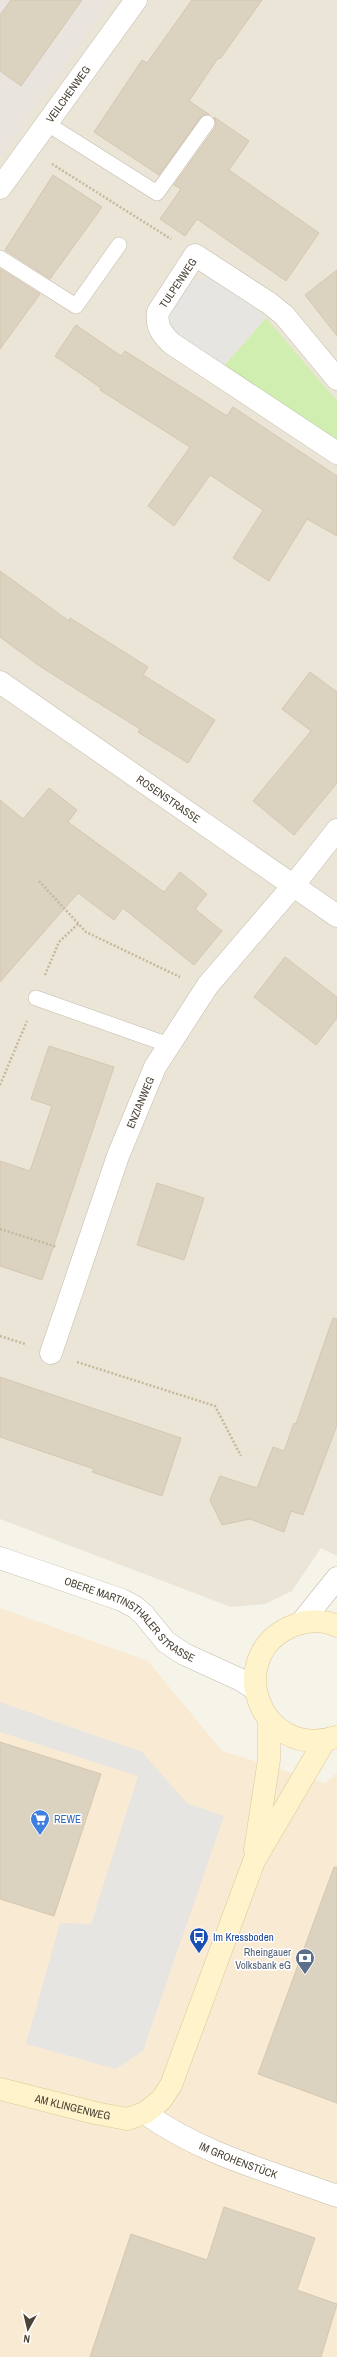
<svg xmlns="http://www.w3.org/2000/svg" width="337" height="2357" font-family="'Archivo Narrow',sans-serif">
  <rect width="100%" height="100%" fill="#f6f3e9"/>
  <path fill="#ebe5d7" d="M0 0H337V1556L321 1548 292 1591 265 1604 231 1607 0 1519Z"/>
  <path fill="#f9ead3" d="M0 1608 148 1661 222 1751 325 1783 337 1773V2357H0Z"/>
  <path fill="#e9e4de" d="M0 0H110L0 158Z"/>
  <path fill="#d0eeaf" d="M266 318 337 401V440L224 366Z"/>
  <path fill="#e7e5e1" d="M215 277 266 318 223 366 170 331 168 316 190 281Z
    M0 1702 142 1752 187 1803 224 1816 143 2051 116 2069 26 2044 60 1923 91 1924 138 1776 0 1732Z"/>
  <path fill="#dcd2c0" stroke="#d5c7b0" d="M11 0H82L21 86 0 71V15Z
    M192 0H262L220 59 218 58 189 101 210 115H204L200 118 159 175 94 132 142 60 147 63Z
    M214 117 249 141 229 170 319 233 286 281 197 219 185 236 160 219 181 189 174 185 215 128 216 123Z
    M53 175 102 207 50 279 5 250Z
    M0 269 40 294 0 349Z
    M337 270V336L305 295Z
    M76 325 121 356 125 351 227 416 233 407 337 476V536L307 519 269 581 233 558 263 510 210 475 174 526 148 506 190 447 100 390 101 388 55 356Z
    M0 571 69 621 70 618 148 667 143 675 215 720 188 763 138 732 140 729 41 667 0 637Z
    M310 672 337 692V783L294 835 253 801 311 731 282 709Z
    M49 788 77 810 68 822 164 892 180 872 207 894 195 909 222 931 194 965 123 908 114 920 78 893 0 982V800L23 819Z
    M285 957 337 997V1018L316 1045 254 997Z
    M49 1046 114 1067 42 1280 0 1266V1161L30 1171 52 1106 31 1099Z
    M157 1183 204 1198 184 1260 137 1245Z
    M333 1318 337 1319V1425L303 1515 291 1511 284 1532 250 1519 222 1525 210 1500 220 1476 257 1488 273 1447 284 1451 294 1423 296 1424Z
    M0 1377 181 1438 162 1496 92 1472 94 1469 0 1437Z
    M0 1742 101 1774 54 1916 0 1899Z
    M334 1867H337V2103L258 2074Z
    M224 2207 315 2238 297 2290 337 2304 321 2357H90L131 2234 207 2260Z"/>
  <g fill="none" stroke-linecap="round" stroke-linejoin="round">
    <g stroke="#c3bbab" stroke-width="16">
      <path id="lane" d="M46 123 157 193 207 123
        M0 258 76 306 119 245
        M36 998 169 1045"/>
    </g>
    <g stroke="#c3bbab" stroke-width="23">
      <g id="street">
        <path id="s1" d="M0 188 136 0"/>
        <path d="M337 379 284 315 269 303 195 255 158 312C156 326 161 333 171 343L337 453"/>
        <path id="s2" d="M0 682 337 916"/>
        <path id="s3" d="M51 1353 118 1156 155 1067 208 985 293 886 337 830"/>
        <path id="s4" d="M0 1558 122 1600 135 1607 144 1615 166 1642 184 1654 241 1680 255 1689"/>
        <path d="M301 1623 337 1578"/>
        <path id="s5" d="M145 2113C201 2154 272 2172 337 2196"/>
      </g>
    </g>
    <g stroke="#dbc995" stroke-width="23">
      <g id="secondary">
        <path d="M336 1737C259 1762 221 1653 295 1625 308 1620 325 1620 337 1626"/>
        <path d="M255 1850 269 1760V1720"/>
        <path id="s6" d="M0 2089 95 2113 127 2119 145 2113 161 2100 171 2085 254 1861 325 1740"/>
      </g>
    </g>
    <path stroke="#c6b89a" stroke-width="2.5" stroke-dasharray="2 2" stroke-linecap="butt" d="M52 164 171 239
      M39 881 86 932 180 977
      M45 975 59 942 78 924
      M0 1085 27 1021
      M0 1229 57 1247
      M0 1336 25 1344
      M77 1362 215 1406 241 1456"/>
    <use href="#lane" stroke="#fff" stroke-width="15"/>
    <use href="#street" stroke="#fff" stroke-width="22"/>
    <use href="#secondary" stroke="#fff3cb" stroke-width="22"/>
  </g>
  <defs>
    <g id="supermarket-pin" transform="scale(1)"><path d="M0 17L-7.5 6A9.5 9.5 0 1 1 7.5 6Z" fill="#3f7fe0" stroke="#fff"/><path d="M-6-5.5h2.5l.6 2H6L4.5 2H-2.5L-4.4-4H-6ZM-1.5 3.2a1.3 1.3 0 1 0 .1 0ZM3 3.2a1.3 1.3 0 1 0 .1 0Z" fill="#fff"/></g>
    <g id="bus-pin" transform="scale(1)"><path d="M0 17L-7.5 6A9.5 9.5 0 1 1 7.5 6Z" fill="#1a4fb4" stroke="#fff"/><path d="M-5-6H5V4H4V6H2V4H-2V6H-4V4H-5ZM-3.5-4V0h7V-4ZM-3.5 1.2v1.5H-2V1.2ZM2 1.2v1.5H3.5V1.2Z" fill="#fff"/></g>
    <g id="bank-pin" transform="scale(1)"><path d="M0 17L-7.5 6A9.5 9.5 0 1 1 7.5 6Z" fill="#5c6f8a" stroke="#fff"/><path d="M-6-4H6V4H-6ZM0-2.3a2.3 2.3 0 1 0 0 4.6a2.3 2.3 0 1 0 0-4.6Z" fill="#fff"/></g>
  </defs>
  <g fill-rule="evenodd">
    <use href="#supermarket-pin" x="40" y="1819"/>
    <use href="#bus-pin" x="199" y="1937"/>
    <use href="#bank-pin" x="305" y="1958"/>
  </g>
  <g text-anchor="middle" dominant-baseline="central" stroke-width="3" stroke-linejoin="round" paint-order="stroke">
    <g font-size="11" fill="#4b4336" stroke="#fff">
      <text stroke="none"><textPath href="#s1" startOffset="116">VEILCHENWEG</textPath></text>
      <text transform="translate(178 283) rotate(-56)">TULPENWEG</text>
      <text stroke="none"><textPath href="#s2" startOffset="205">ROSENSTRASSE</textPath></text>
      <text stroke="none"><textPath href="#s3" startOffset="266">ENZIANWEG</textPath></text>
      <text stroke="none"><textPath href="#s4" startOffset="146">OBERE MARTINSTHALER STRASSE</textPath></text>
      <text stroke="none"><textPath href="#s6" startOffset="75">AM KLINGENWEG</textPath></text>
      <text stroke="none"><textPath href="#s5" startOffset="105">IM GROHENSTÜCK</textPath></text>
    </g>
    <g font-size="11" fill="#366cbe" stroke="#fff" text-anchor="start">
      <text x="54" y="1819">REWE</text>
    </g>
    <g font-size="11" fill="#164399" stroke="#fff" text-anchor="start">
      <text x="213" y="1937">Im Kressboden</text>
    </g>
    <g font-size="11" fill="#4e5e75" stroke="#fff" text-anchor="end">
      <text x="291" y="1952">Rheingauer<tspan x="291" dy="13">Volksbank eG</tspan></text>
    </g>
  </g>
  <g transform="translate(28 2329) rotate(188)" stroke="#ffffff" stroke-width="3" paint-order="stroke">
  <path d="M0-3L7 15L0 10L-7 15Z" fill="#4b4336"/>
  <text y="-6" font-size="11" font-weight="bold" text-anchor="middle" fill="#4b4336">N</text>
  </g>
</svg>
